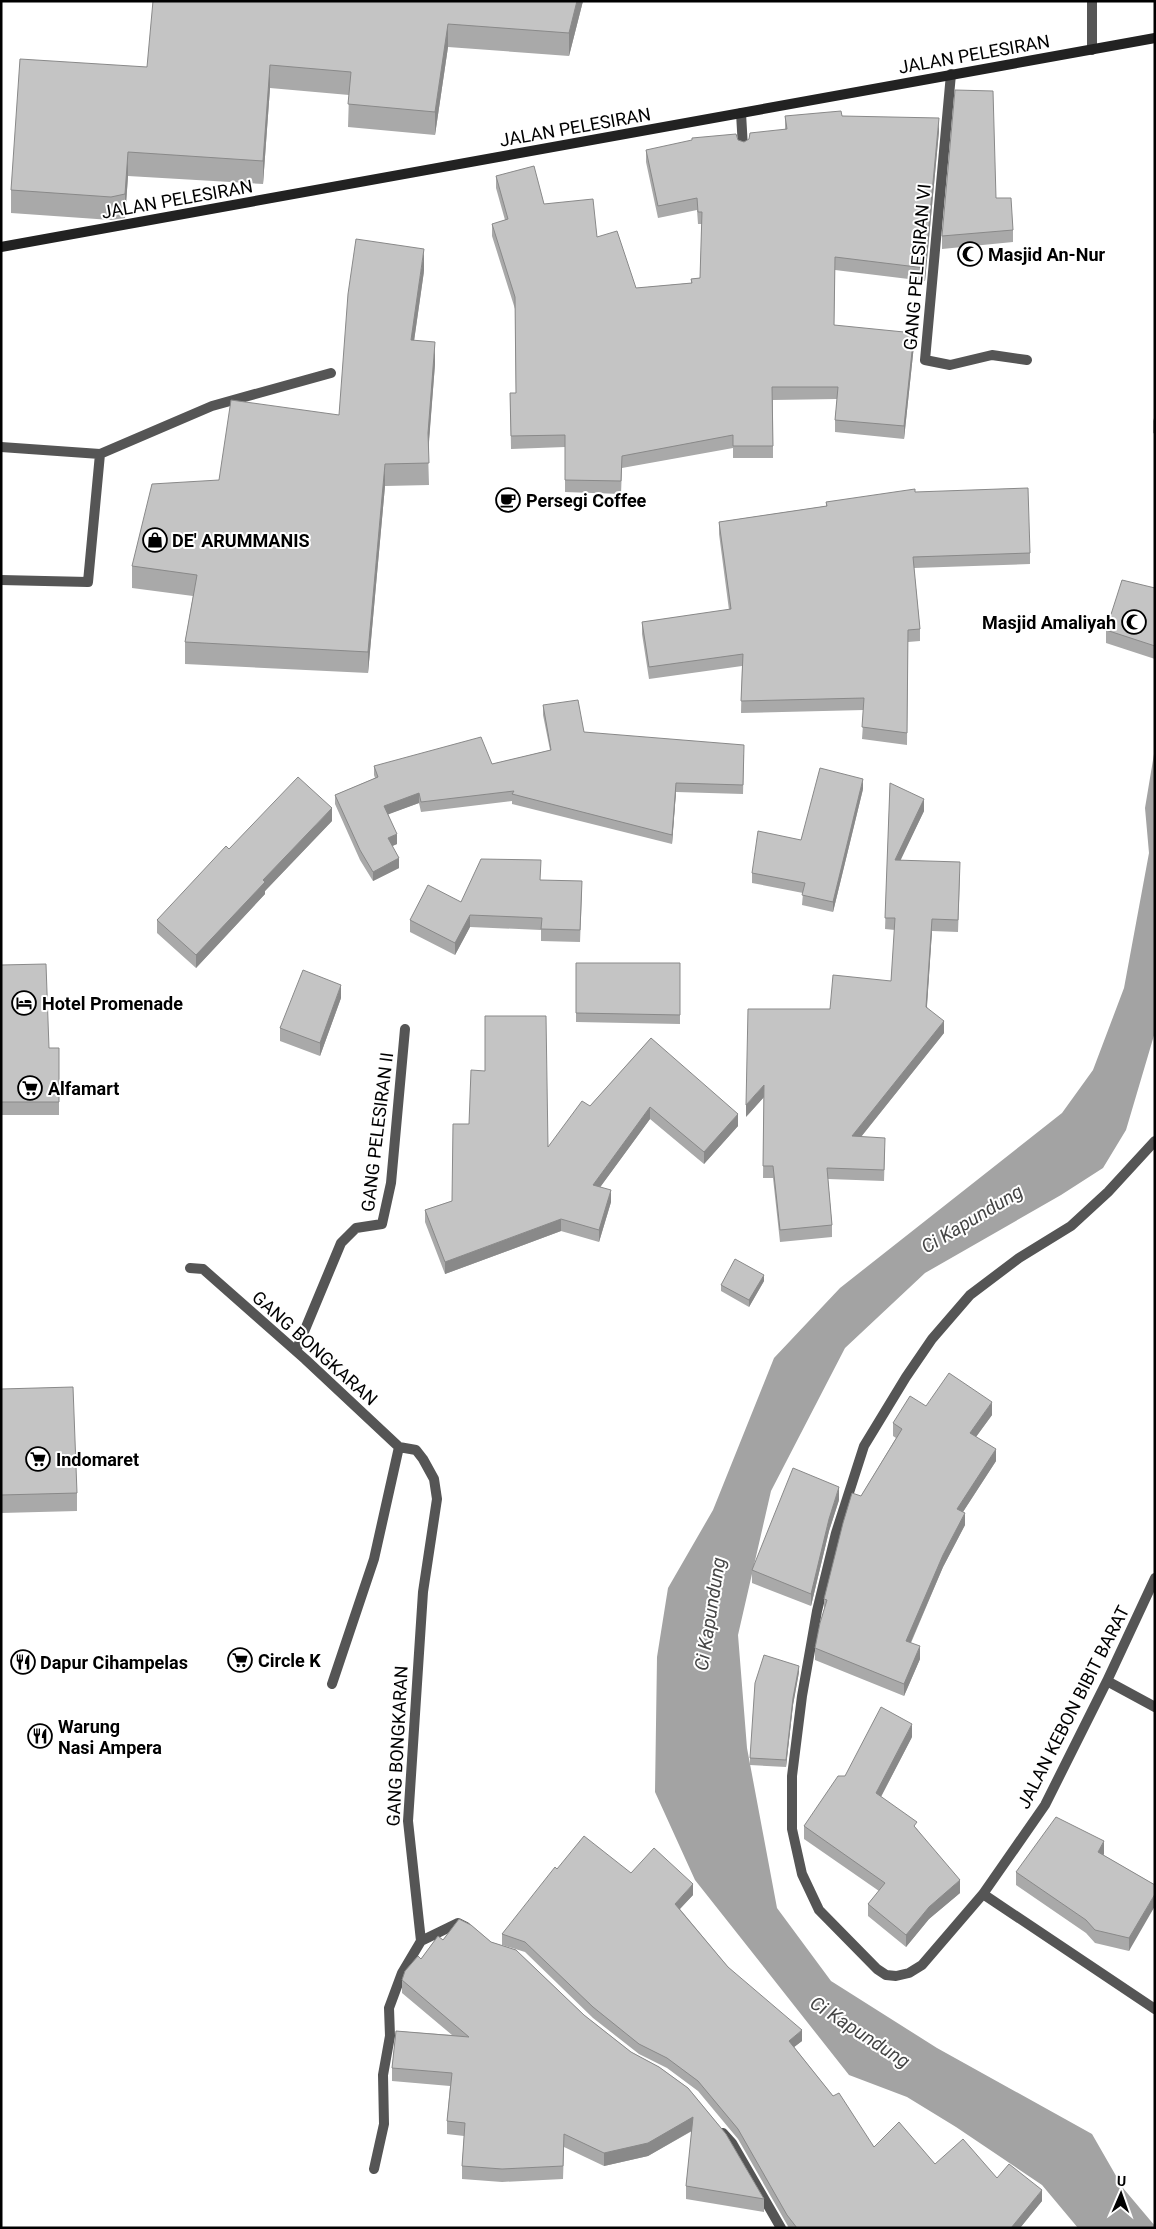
<svg xmlns="http://www.w3.org/2000/svg" width="1156" height="2229" font-family="Roboto,sans-serif">
  <rect width="100%" height="100%" fill="#fff"/>
  <path fill="#a3a3a3" d="M1155 748V1032L1126 1130 1103 1168 1061 1195 925 1273 845 1348 771 1491 738 1635 747 1748 777 1908 831 1981 937 2048 1092 2134 1123 2188 1155 2226V2228H1078L1042 2185 956 2127 907 2097 849 2075 695 1880 655 1792 657 1657 668 1588 713 1510 774 1358 840 1288 1062 1113 1093 1070 1124 988 1149 853 1145 808Z"/>
  <g fill="none" stroke-linecap="round" stroke-linejoin="round">
    <path stroke="#555" stroke-width="10" d="M1 447 100 454
      M1 580 88 582 100 454 212 406 331 373"/>
    <path stroke="#555" stroke-width="10" d="M1092 50V1
      M951 74 925 360 950 365 992 355 1027 360
      M741 113 743 148
      M1155 1141 1108 1192 1071 1226 1019 1258 970 1295 932 1339 906 1377 864 1446 836 1533 817 1611 802 1696 792 1776V1829L802 1874 819 1910 877 1969 886 1975 896 1976 909 1973 922 1965 983 1894 1045 1805 1107 1681 1155 1578
      M190 1268 203 1269 305 1359 399 1447 416 1450 423 1459 434 1479 437 1499 423 1592 408 1821 421 1941 458 1923 466 1927
      M296 1351 341 1243 356 1228 382 1224 391 1183 405 1029
      M1107 1681 1155 1707
      M332 1684 374 1559 399 1447
      M983 1894 1155 2009
      M723 2133 732 2143 781 2228
      M374 2169 384 2124 383 2075 390 2036 389 2008 402 1973 421 1941"/>
    <path stroke="#222" stroke-width="10" d="M1 247 1155 38"/>
  </g>
  <path fill="#a9a9a9" d="M583 1 569 56 448 47 435 135 348 127 349 95 270 88 263 184 128 176 125 218 111 220 11 213V190L147 67Z
    M785 116H842L939 131 925 281 835 270 834 325 914 345 904 439 835 432V420L837 399 773 400V458H733V448L622 468 621 494 565 492V447L511 449 510 393H516L515 309 492 236V224L505 220 496 188V176L544 204 597 237 636 288 691 283V279L700 278 702 224H698L697 210 658 218 646 162V150L738 140 744 142 785 129Z
    M996 198 1013 230V242L942 249V236Z
    M424 271 414 341 435 364 428 451 429 485 385 486 368 673 185 664V642L193 596 132 588V566L219 480 339 415Z
    M1155 415V434L1153 433V421Z
    M915 492 1030 553V564L914 568 920 629V641L908 642 907 745 862 739 864 710 741 713 742 666 649 679 642 634V622L729 610 719 534V522L826 506V502Z
    M1155 588V659L1106 643V630Z
    M543 705 584 732 744 755 743 794 676 792 672 844 512 804V801L421 812 419 803 388 814 397 844 392 846 399 868 373 881 360 860 335 804V795L375 778 374 775V766L492 764 550 750 543 715Z
    M890 783 924 811 900 860 960 874 958 932 932 931 927 1007 944 1033 861 1137 885 1149 884 1181 828 1179 832 1225V1237L780 1242 773 1178H763L764 1097 746 1117 830 1009 891 981 895 930 885 929Z
    M863 789 833 912 802 905 803 893 752 883V873L801 840Z
    M332 821 265 891V894L196 968 157 933V920L229 849Z
    M541 880 582 893 580 942 541 941V930L470 927 455 955 410 932V920L461 902Z
    M576 963H680V1024L576 1022Z
    M1 965 49 1048H59V1115H1Z
    M341 998 320 1056 280 1041V1028Z
    M651 1038 738 1126 704 1164 650 1119 600 1187 611 1202 599 1242 561 1231 445 1274 425 1222V1210L452 1201 548 1147 590 1106Z
    M764 1281 749 1307 721 1291V1285Z
    M1 1389 77 1493V1511L1 1513Z
    M926 1406 992 1415 976 1437 996 1461 963 1512 965 1525 943 1567 911 1643 920 1659 904 1696 815 1660V1648L824 1609V1599L861 1496 896 1438 893 1436V1423Z
    M839 1500 829 1531 811 1606 752 1583V1570Z
    M799 1672 793 1705 786 1767 750 1765V1758Z
    M912 1737 881 1797 917 1829 960 1893 929 1919 906 1947 868 1916V1904L879 1891 804 1839V1826L845 1776Z
    M1104 1854 1103 1855 1155 1885 1129 1951 1095 1943 1086 1933 1016 1885V1872Z
    M557 1869 631 1873 693 1895 680 1909 728 1967 802 2041 794 2047 833 2096 874 2147 935 2164 997 2178 1042 2201 1020 2228H789L738 2139 698 2091 667 2068 639 2054 593 2018 525 1952 502 1945V1934Z
    M459 1919 471 1925 491 1942 516 1950 584 2015 631 2052 659 2067 688 2088 726 2134 764 2199V2212L686 2199V2186L692 2131 648 2156 604 2166 564 2147 563 2179 502 2182 462 2179V2166L464 2136 447 2134V2121L450 2086 392 2081V2068L396 2031 452 2035 402 1993V1980L405 1971 418 1956 421 1959 438 1936 443 1940Z"/>
  <path fill="#898989" d="M577 1H583L569 56V33Z
    M448 24V47L435 135V112Z
    M270 65V88L263 184V161Z
    M939 118V131L925 281V268Z
    M128 152V176L125 218V194Z
    M424 249V271L411 362V340Z
    M914 333V345L904 439V426Z
    M435 342V364L428 455V433Z
    M385 464V486L368 673V652Z
    M863 779V789L833 912V902Z
    M676 783V792L672 844V835Z
    M419 793V803L384 816V806Z
    M924 799V811L895 872V860Z
    M332 808V821L265 891V894L196 968V955L263 880Z
    M397 834V844L388 848V838Z
    M399 858V868L373 881V872Z
    M470 915V927L455 955V943Z
    M932 919V931L926 1019V1007Z
    M341 985V998L320 1056V1043Z
    M944 1021V1033L852 1148V1136Z
    M764 1085V1097L746 1117V1105Z
    M650 1107V1119L593 1197V1185Z
    M738 1114V1126L704 1164V1152Z
    M611 1190V1202L599 1242V1230Z
    M561 1219V1231L445 1274V1262Z
    M764 1275V1281L749 1307V1300Z
    M992 1402V1415L970 1445V1433Z
    M996 1449V1461L957 1521V1509Z
    M839 1487V1500L829 1531 811 1606V1594L829 1519Z
    M965 1513V1525L943 1567 906 1653V1641L943 1555Z
    M920 1646V1659L904 1696V1684Z
    M799 1666V1672L793 1705 786 1767V1760L793 1698Z
    M912 1724V1737L876 1806V1793Z
    M1104 1841V1854L1098 1864V1852Z
    M960 1880V1893L929 1919 906 1947V1935L929 1907Z
    M693 1884V1895L675 1914V1904Z
    M1155 1894V1906L1129 1951V1938Z
    M802 2030V2041L789 2051V2041Z
    M693 2117V2130L648 2156 604 2166V2153Z
    M1042 2190V2201L1020 2228H1011Z"/>
  <path fill="#c4c4c4" stroke="#898989" d="M153 1H577L569 33 448 24 435 112 348 104 351 72 270 65 263 161 128 152 125 194 111 197 11 190 20 59 147 67Z
    M955 90 993 91 996 198H1011L1013 230 942 236Z
    M841 111 842 116 939 118 925 268 835 257 834 325 914 333 904 426 835 420 838 387H772L773 446H733V435L622 456 621 481 565 480V435L511 436 510 393H516L515 297 492 224 508 219 496 176 534 166 544 204 593 199 597 237 617 231 636 288 692 283 691 279 700 278 702 212H698L697 198 658 206 646 150 692 140V138L736 134 738 140 744 142 749 139 750 133 787 129 785 116Z
    M356 239 424 249 411 340 435 342 428 433 429 463 385 464 368 652 185 642 197 575 132 566 152 484 219 480 231 400 339 415 348 294Z
    M1028 488 1030 553 913 557 920 629 908 630 907 733 862 727 864 698 741 701 743 654 649 667 642 622 731 609 719 522 827 506 826 502 915 489V492Z
    M1122 580 1155 588V646L1106 630Z
    M578 700 584 732 744 745 743 785 676 783 672 835 512 794 514 791 421 802 419 793 384 806 397 834 388 838 399 858 373 872 360 850 335 795 378 777 374 766 481 737 492 764 551 750 543 705Z
    M820 768 863 779 833 902 802 895 805 883 752 873 758 831 801 840Z
    M298 777 332 808 263 880 265 882 196 955 157 920 226 846 229 849Z
    M890 783 924 799 895 860 960 862 958 920 932 919 926 1007 944 1021 852 1136 885 1138 884 1170 827 1168 832 1225 780 1230 773 1166H763L764 1085 746 1105 748 1009H830L833 975 891 981 895 918H885Z
    M481 859 541 860 540 880 582 881 580 930 541 929 542 918 470 915 455 943 410 920 428 885 461 902Z
    M576 963H680V1015L576 1013Z
    M46 964 49 1048H59V1102H1V965Z
    M303 970 341 985 320 1043 280 1028Z
    M485 1016H546L548 1147 582 1101 590 1106 651 1038 738 1114 704 1152 650 1107 593 1185 611 1190 599 1230 561 1219 445 1262 425 1210 452 1201 453 1124H469L471 1070 485 1071Z
    M735 1259 764 1275 749 1300 721 1285Z
    M949 1373 992 1402 970 1433 996 1449 957 1509 965 1513 943 1555 906 1641 920 1646 904 1684 815 1648 820 1623 827 1600 824 1599 843 1523 852 1493 861 1496 902 1429 893 1423 910 1396 926 1406Z
    M73 1387 77 1493 1 1495V1389Z
    M793 1468 839 1487 829 1519 811 1594 752 1570Z
    M764 1655 799 1666 793 1698 786 1760 750 1758 755 1683Z
    M881 1707 912 1724 876 1793 917 1822 914 1826 960 1880 929 1907 906 1935 868 1904 885 1883 804 1826 838 1776H845Z
    M1056 1817 1104 1841 1098 1852 1155 1885V1894L1129 1938 1095 1930 1086 1920 1016 1872Z
    M584 1836 631 1873 654 1848 693 1884 675 1904 728 1967 802 2030 789 2041 833 2096 839 2093 874 2147 899 2122 935 2164 963 2139 997 2178 1009 2164 1042 2190 1011 2228H797L787 2215 738 2129 698 2081 667 2058 639 2044 593 2007 525 1942 502 1934 555 1867 557 1869Z
    M459 1919 471 1925 491 1942 516 1950 584 2015 631 2052 659 2067 688 2088 726 2134 764 2199 686 2186 693 2117 648 2143 604 2153 564 2134 563 2166 502 2169 462 2166 465 2123 447 2121 452 2073 392 2068 396 2031 469 2037 402 1980 405 1971 418 1956 421 1959 438 1936 443 1940Z"/>
  <defs>
    <g id="mosque-ring" transform="scale(1.25)"><circle r="9.5" fill="#fff" stroke="#000" stroke-width="1.5"/><path d="M3.5-4.9A6 6 0 1 0 3.5 4.9A5 5 0 1 1 3.5-4.9Z" fill="#000"/></g>
    <g id="cafe-ring" transform="scale(1.25)"><circle r="9.5" fill="#fff" stroke="#000" stroke-width="1.5"/><path d="M-5.5-4.5H6V0H3Q3 3.5 0 3.5H-2.5Q-5.5 3.5-5.5 0ZM3-3.2v2h1.7v-2ZM-6 4.5H4V6H-6Z" fill="#000"/></g>
    <g id="shop-ring" transform="scale(1.25)"><circle r="9.5" fill="#fff" stroke="#000" stroke-width="1.5"/><path d="M-5-2.5h2.3a2.7 3.5 0 0 1 5.4 0H5L5.5 6h-11ZM-1.5-2.5h3a1.5 2.3 0 0 0-3 0Z" fill="#000"/></g>
    <g id="hotel-ring" transform="scale(1.25)"><circle r="9.5" fill="#fff" stroke="#000" stroke-width="1.5"/><path d="M-6-4.5h1.5V1H6V5H4.5V3h-9V5H-6ZM-4 0a1.8 1.8 0 1 1 3.6 0ZM.5 0V-2.5h3Q6-2.5 6 0Z" fill="#000"/></g>
    <g id="supermarket-ring" transform="scale(1.25)"><circle r="9.5" fill="#fff" stroke="#000" stroke-width="1.5"/><path d="M-6-5.5h2.5l.6 2H6L4.5 2H-2.5L-4.4-4H-6ZM-1.5 3.2a1.3 1.3 0 1 0 .1 0ZM3 3.2a1.3 1.3 0 1 0 .1 0Z" fill="#000"/></g>
    <g id="restaurant-ring" transform="scale(1.25)"><circle r="9.5" fill="#fff" stroke="#000" stroke-width="1.5"/><path d="M-5-6h1v4h1v-4h1v4h1v-4h1v5L-1.5 .5V6h-2V.5L-5-1ZM5-6V6H3V1.5H1.5Q1.5-4 5-6Z" fill="#000"/></g>
  </defs>
  <g fill-rule="evenodd">
    <use href="#mosque-ring" x="970" y="254"/>
    <use href="#cafe-ring" x="508" y="500"/>
    <use href="#shop-ring" x="155" y="540"/>
    <use href="#mosque-ring" x="1134" y="622"/>
    <use href="#hotel-ring" x="24" y="1003"/>
    <use href="#supermarket-ring" x="30" y="1088"/>
    <use href="#supermarket-ring" x="38" y="1459"/>
    <use href="#supermarket-ring" x="240" y="1660"/>
    <use href="#restaurant-ring" x="23" y="1662"/>
    <use href="#restaurant-ring" x="40" y="1736"/>
  </g>
  <g text-anchor="middle" dominant-baseline="central" stroke-width="4" stroke-linejoin="round" paint-order="stroke">
    <g font-size="18" fill="#000" stroke="#fff">
      <text transform="translate(974 54) rotate(-10)">JALAN PELESIRAN</text>
      <text transform="translate(575 127) rotate(-10)">JALAN PELESIRAN</text>
      <text transform="translate(177 199) rotate(-10)">JALAN PELESIRAN</text>
      <text transform="translate(917 267) rotate(-85)">GANG PELESIRAN VI</text>
      <text transform="translate(377 1132) rotate(-83)">GANG PELESIRAN II</text>
      <text transform="translate(315 1348) rotate(42)">GANG BONGKARAN</text>
      <text transform="translate(1073 1707) rotate(-63)">JALAN KEBON BIBIT BARAT</text>
      <text transform="translate(397 1746) rotate(-87)">GANG BONGKARAN</text>
    </g>
    <g font-size="18" font-weight="bold" fill="#000" stroke="#fff" text-anchor="start">
      <text x="988" y="254">Masjid An-Nur</text>
      <text x="526" y="500">Persegi Coffee</text>
      <text x="172" y="540">DE' ARUMMANIS</text>
      <text x="1116" y="622" text-anchor="end">Masjid Amaliyah</text>
      <text x="42" y="1003">Hotel Promenade</text>
      <text x="48" y="1088">Alfamart</text>
      <text x="56" y="1459">Indomaret</text>
      <text x="258" y="1660">Circle K</text>
      <text x="40" y="1662">Dapur Cihampelas</text>
      <text x="58" y="1726">Warung<tspan x="58" dy="21">Nasi Ampera</tspan></text>
    </g>
    <g font-size="19" font-style="italic" fill="#444" stroke="#fff">
      <text transform="translate(972 1219) rotate(-31)">Ci Kapundung</text>
      <text transform="translate(710 1614) rotate(-81)">Ci Kapundung</text>
      <text transform="translate(860 2032) rotate(33)">Ci Kapundung</text>
    </g>
  </g>
  <rect width="1156" height="2229" fill="none" stroke="#000000" stroke-width="5"/>
  <g transform="translate(1121 2194) rotate(2)" stroke="#ffffff" stroke-width="4" paint-order="stroke">
  <path d="M0-4L9 19L0 12L-9 19Z" fill="#000000"/>
  <text y="-8" font-size="14" font-weight="bold" text-anchor="middle" fill="#000000">U</text>
  </g>
</svg>
